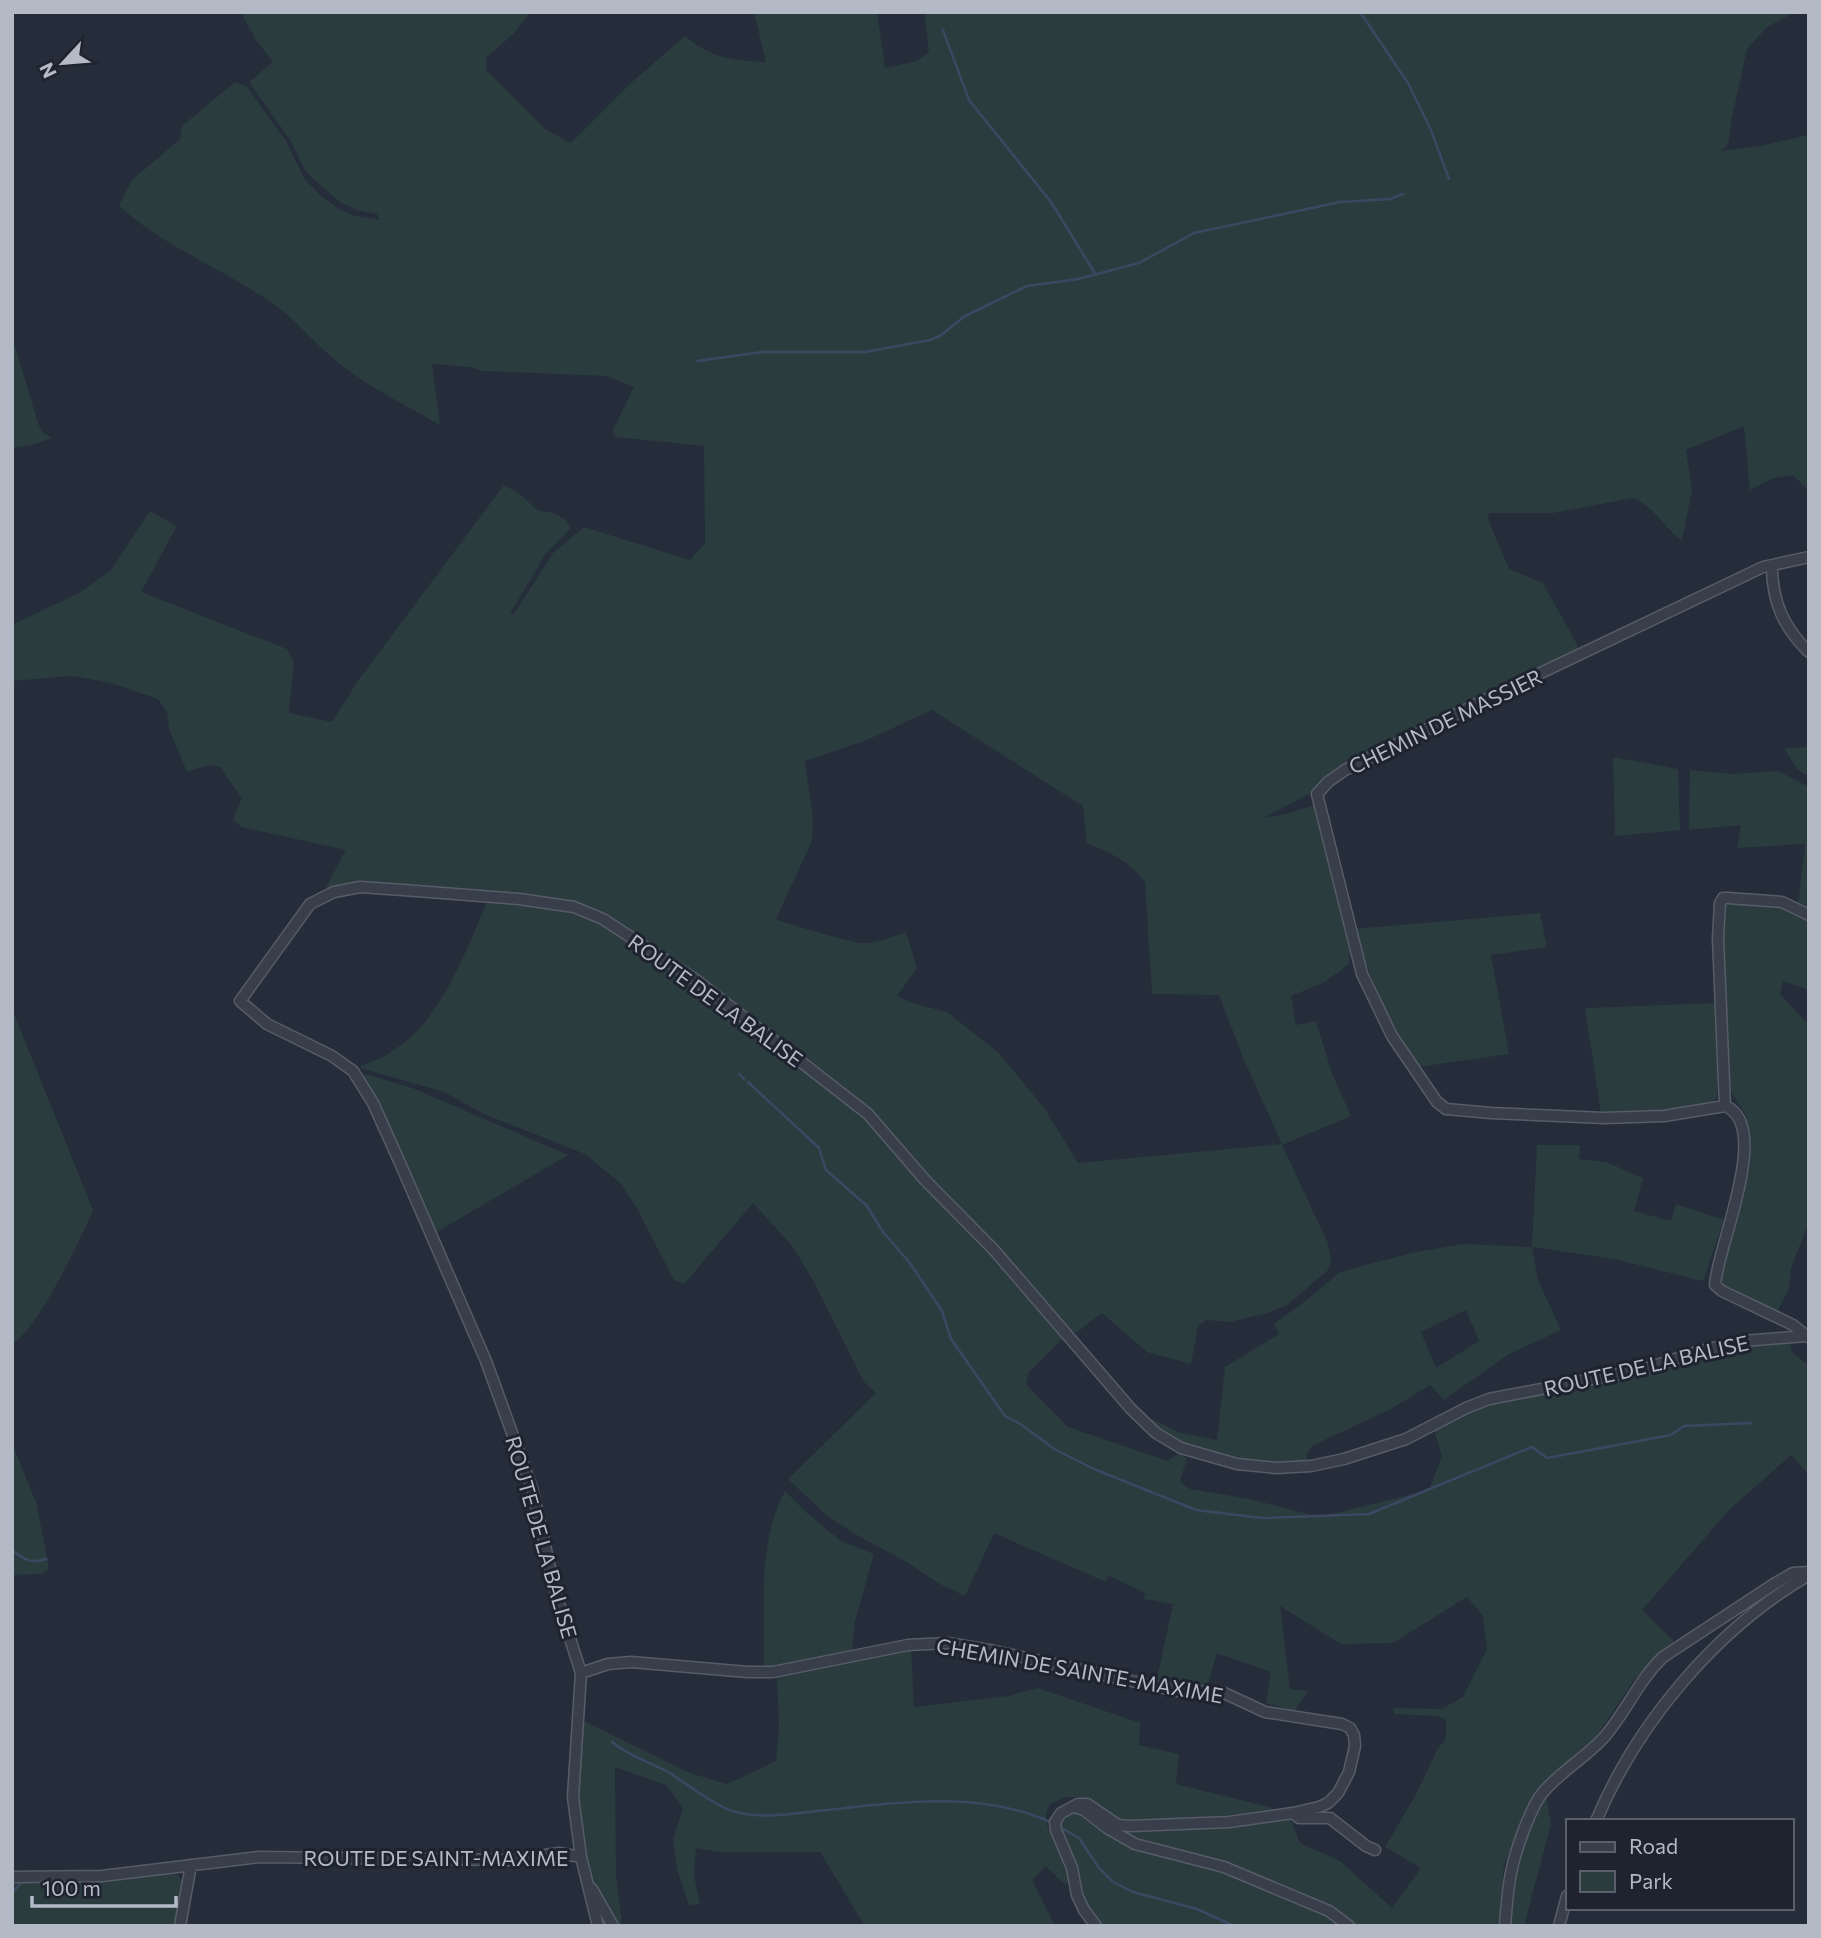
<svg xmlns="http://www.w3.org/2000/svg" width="1821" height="1938" font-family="Commissioner,sans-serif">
  <rect width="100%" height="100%" fill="#252c3a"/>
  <path fill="#2b3c3f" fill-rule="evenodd" d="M241 12H531L513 34 486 58V70L545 129 571 143 632 82 685 36C713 59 731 60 766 62L754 12H877L885 68 917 61 929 52 925 17 928 12H1795L1767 27 1747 49 1732 117 1728 144 1721 151 1759 146 1809 135V491L1793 475 1773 478 1750 490 1744 426 1686 450 1692 490 1682 541C1664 528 1654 506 1633 498L1553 513H1489L1488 519 1509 569 1543 583 1580 650 1353 763 1327 777 1309 794 1263 818 1286 814 1315 805 1348 933 1350 952 1349 964 1325 982 1291 996 1296 1025 1316 1021 1332 1073 1351 1116 1282 1145 1328 1243 1331 1260 1328 1270 1287 1305 1267 1313 1230 1322 1206 1320 1198 1326 1191 1364 1147 1352 1102 1313 1076 1333 1072 1330 1029 1372 1026 1384 1068 1427 1168 1461 1179 1453 1187 1459 1180 1481 1190 1489 1249 1499 1320 1517 1429 1490 1442 1456 1434 1430 1477 1407 1491 1402 1641 1376 1727 1349 1789 1340 1792 1352 1809 1366V1475L1791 1455 1729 1510 1642 1610 1674 1641 1635 1679 1602 1728 1582 1754 1537 1792 1504 1864 1499 1926H1353L1338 1911 1229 1864 1132 1837 1120 1831V1828L1148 1830 1290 1817 1300 1843 1340 1861 1392 1908 1421 1868 1385 1847 1415 1796 1438 1748 1446 1739V1720L1438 1716 1394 1714 1393 1708 1441 1709 1463 1697 1487 1649 1483 1616 1467 1597 1393 1643 1341 1644 1280 1606 1290 1689 1308 1691 1295 1711 1266 1703 1271 1672 1217 1653 1207 1688 1177 1687 1156 1683 1173 1604 1144 1599 1145 1593 1108 1575 1106 1582 994 1533 965 1596 938 1583 905 1561 860 1537 827 1516 788 1479 876 1393 863 1381 814 1282 793 1247 753 1203 684 1284 674 1280 636 1207 620 1183 585 1154 484 1114 444 1092 361 1068V1066C371 1062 382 1058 391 1052 443 1020 465 951 489 898L570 910 596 919 702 988 754 1033 837 1096 845 1087 759 1026 698 976 598 912 567 903 374 884 330 890 326 887 346 850 241 827 233 819 242 798 220 767 208 765 187 772 169 729 167 712 158 699 111 683 72 676 12 681V625L79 593 111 570 150 511 177 526 141 592 287 649 294 661 289 713 332 722 357 682 504 485 521 495 537 510 554 513 566 520 571 528 546 553 510 614H514L553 553 584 527 690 560 705 543 704 446 616 437 612 432 634 387 607 376 483 371 469 367 432 364 440 425C402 403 360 383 327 353 308 336 293 317 272 303 222 268 164 247 119 206L132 180 180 139 182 126 235 82 246 86 286 141 304 178 320 195 340 210 355 216 380 220 377 214 357 210 341 203 312 178 305 170 290 140 249 82 273 62 256 40ZM932 710 1083 806 1087 843C1110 853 1130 861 1145 882L1152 994 1219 995 1244 1060 1282 1144 1078 1163 1045 1109 998 1052 947 1012 912 1003 897 996 917 968 906 932C891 937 878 943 862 943 854 943 783 923 776 919L812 841 813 820 805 761 867 740Z
    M12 343 15 346 38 423 42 432 52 438 32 445 12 448Z
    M1809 747V777L1797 769 1784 748Z
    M1613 757 1678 769 1680 830 1615 836Z
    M1690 770 1732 774 1778 771 1809 787V910L1798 905 1805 844 1737 848 1741 825 1689 830Z
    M1730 903 1776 904 1809 918V990L1783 981 1780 994 1809 1025V1222L1791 1268 1789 1289 1777 1312 1723 1286 1718 1274 1750 1167 1751 1145 1745 1114 1728 1086 1722 932 1723 906Z
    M1540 913 1547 947 1491 955 1509 1054 1418 1067C1390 1022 1370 980 1354 929Z
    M1717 1003V1097L1712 1103 1635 1114 1601 1113 1585 1008Z
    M12 1009 93 1210C79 1243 40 1325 12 1345Z
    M366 1074 415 1089 568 1155 435 1233 373 1095 362 1077Z
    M1537 1145H1580L1579 1159 1606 1162 1643 1178 1634 1211 1671 1221 1676 1204 1724 1220 1703 1281 1614 1259 1532 1247 1538 1280 1561 1330 1509 1354 1444 1400 1430 1385 1391 1409 1312 1446 1306 1455 1309 1464C1255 1465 1193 1462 1150 1424L1152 1419 1178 1432 1217 1440 1225 1367 1279 1334 1274 1324 1308 1299 1340 1272 1411 1253 1463 1244 1532 1247ZM1466 1310 1479 1341 1436 1368 1421 1332Z
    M12 1443 37 1505 49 1569 41 1574 12 1575Z
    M785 1491 808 1514 841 1541 874 1554 855 1621 852 1652 778 1666 764 1667C765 1608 757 1543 785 1491Z
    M911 1647 914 1707 1008 1696 1038 1688 1140 1723 1139 1745 1179 1754 1176 1784 1273 1808 1271 1811 1156 1822H1124L1081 1797H1066L1050 1804 1046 1813 1047 1825 1065 1862 1070 1882 1064 1884 1046 1866 1032 1880 1055 1926H865L820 1852H720L696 1848 694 1875 700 1904 689 1905 678 1873 673 1840 683 1808 666 1785 615 1767 616 1875 622 1926H616L594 1883 587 1863 577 1801 584 1721 690 1773 727 1784 776 1761 779 1726 777 1677Z
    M1546 1796 1551 1824 1524 1926H1509L1511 1876 1531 1823Z
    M1073 1814H1079L1104 1832 1140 1850 1213 1868 1330 1916 1343 1926H1100L1086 1907 1059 1830C1061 1820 1064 1817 1073 1814Z
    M172 1874 178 1875 183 1883 176 1926H12V1882L98 1881Z"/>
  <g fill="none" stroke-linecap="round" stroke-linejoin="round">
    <path stroke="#3c4861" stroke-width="2.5" d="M1360 12 1408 83 1431 130 1449 179
      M943 30 969 100 1051 202 1096 275
      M697 361 763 352H865L930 340 940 336 965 316 1027 286 1078 279 1139 263 1194 233 1340 202 1390 199 1403 194
      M739 1074 744 1079
      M748 1082 819 1148 826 1170 867 1206 883 1232 909 1262 942 1311 951 1339 1005 1416 1022 1425 1054 1449 1094 1469 1196 1510 1262 1518 1369 1514 1532 1447 1547 1458 1671 1435 1684 1426 1751 1423
      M12 1550C25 1560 31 1564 46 1559
      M612 1742C629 1756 649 1762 668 1772 686 1783 713 1805 732 1811 762 1820 796 1813 827 1810 899 1802 984 1790 1052 1823
      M1058 1826 1079 1838 1099 1868 1113 1882 1133 1892 1197 1909 1234 1926
      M12 1893 21 1883"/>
    <g stroke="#575c68" stroke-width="13">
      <path id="minor" d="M1772 566C1772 602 1784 628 1809 652
        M1725 1106 1718 938 1720 903 1723 898H1728L1782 902 1809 915
        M1808 1337 1793 1325 1722 1291 1715 1285C1717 1247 1773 1125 1725 1106L1664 1116 1604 1118 1491 1113 1446 1109 1437 1102 1392 1036 1362 974 1317 794 1328 782 1345 770 1505 690 1763 567 1809 557
        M581 1673 608 1664 631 1662 748 1672H773L908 1645 948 1643 995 1651 1177 1691 1222 1692 1265 1712 1342 1724 1350 1728 1354 1735 1355 1746 1349 1772 1338 1793 1328 1803 1319 1807 1293 1813 1229 1822 1131 1826 1118 1825 1087 1804H1078L1061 1813 1055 1822 1056 1830 1072 1868 1077 1895 1084 1910 1096 1926
        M1075 1807 1084 1810 1107 1828 1135 1844 1224 1867 1329 1911 1349 1926
        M1293 1813 1299 1818H1330L1366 1846 1375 1850
        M1596 1821C1637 1723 1717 1628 1809 1575
        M581 1857 573 1797 581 1673 556 1594 532 1488 486 1361 400 1163 373 1103 353 1071 332 1056 267 1024 240 1001 310 904 334 892 360 887 403 890 519 899 574 907 603 919 696 980 868 1114 925 1180 994 1250 1131 1409 1156 1433 1181 1448 1237 1464 1276 1468 1311 1466 1344 1459 1406 1439 1466 1408 1489 1399 1645 1369 1700 1351 1743 1341 1806 1336
        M12 1877 102 1876 259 1857 511 1860 559 1853 581 1857 598 1926
        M592 1889 613 1926
        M180 1926 191 1865
        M1505 1926C1508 1885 1510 1865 1525 1827 1531 1813 1536 1799 1546 1789 1564 1769 1588 1756 1606 1735 1627 1710 1639 1680 1663 1657L1774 1584 1793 1573 1809 1572
        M1559 1926 1567 1896"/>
    </g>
    <use href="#minor" stroke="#383e4a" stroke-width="10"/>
  </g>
  <g text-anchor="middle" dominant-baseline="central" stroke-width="6" stroke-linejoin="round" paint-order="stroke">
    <g font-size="21" fill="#b4b9c6" stroke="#1e232f">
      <text transform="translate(1445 721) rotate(-26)">CHEMIN DE MASSIER</text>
      <text transform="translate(716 1000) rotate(36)">ROUTE DE LA BALISE</text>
      <text transform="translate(1646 1365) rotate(-13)">ROUTE DE LA BALISE</text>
      <text transform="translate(542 1537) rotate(74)">ROUTE DE LA BALISE</text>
      <text transform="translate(1080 1670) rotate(10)">CHEMIN DE SAINTE-MAXIME</text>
      <text x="436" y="1857">ROUTE DE SAINT-MAXIME</text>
    </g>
  </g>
  <rect width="1821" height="1938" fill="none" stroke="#b4b9c6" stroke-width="28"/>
  <rect x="1566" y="1819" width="228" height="91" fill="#1e232f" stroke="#5a5f6b" stroke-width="2"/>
  <rect x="1580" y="1842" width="35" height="10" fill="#383e4a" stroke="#5a5f6b" stroke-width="2"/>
  <text x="1629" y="1854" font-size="21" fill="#b4b9c6">Road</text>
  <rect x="1580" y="1871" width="35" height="21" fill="#2b3c3f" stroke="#5a5f6b" stroke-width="2"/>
  <text x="1629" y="1889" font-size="21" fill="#b4b9c6">Park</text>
  <g transform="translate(63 63) rotate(244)" stroke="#1e232f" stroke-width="5" paint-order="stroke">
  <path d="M0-5L12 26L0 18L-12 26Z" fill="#b4b9c6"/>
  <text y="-10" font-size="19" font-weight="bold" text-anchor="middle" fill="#b4b9c6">N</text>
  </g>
  <path d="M32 1896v10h144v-10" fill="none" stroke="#b4b9c6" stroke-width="3.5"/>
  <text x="42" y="1896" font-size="21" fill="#b4b9c6" stroke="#1e232f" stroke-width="5" paint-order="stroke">100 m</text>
</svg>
